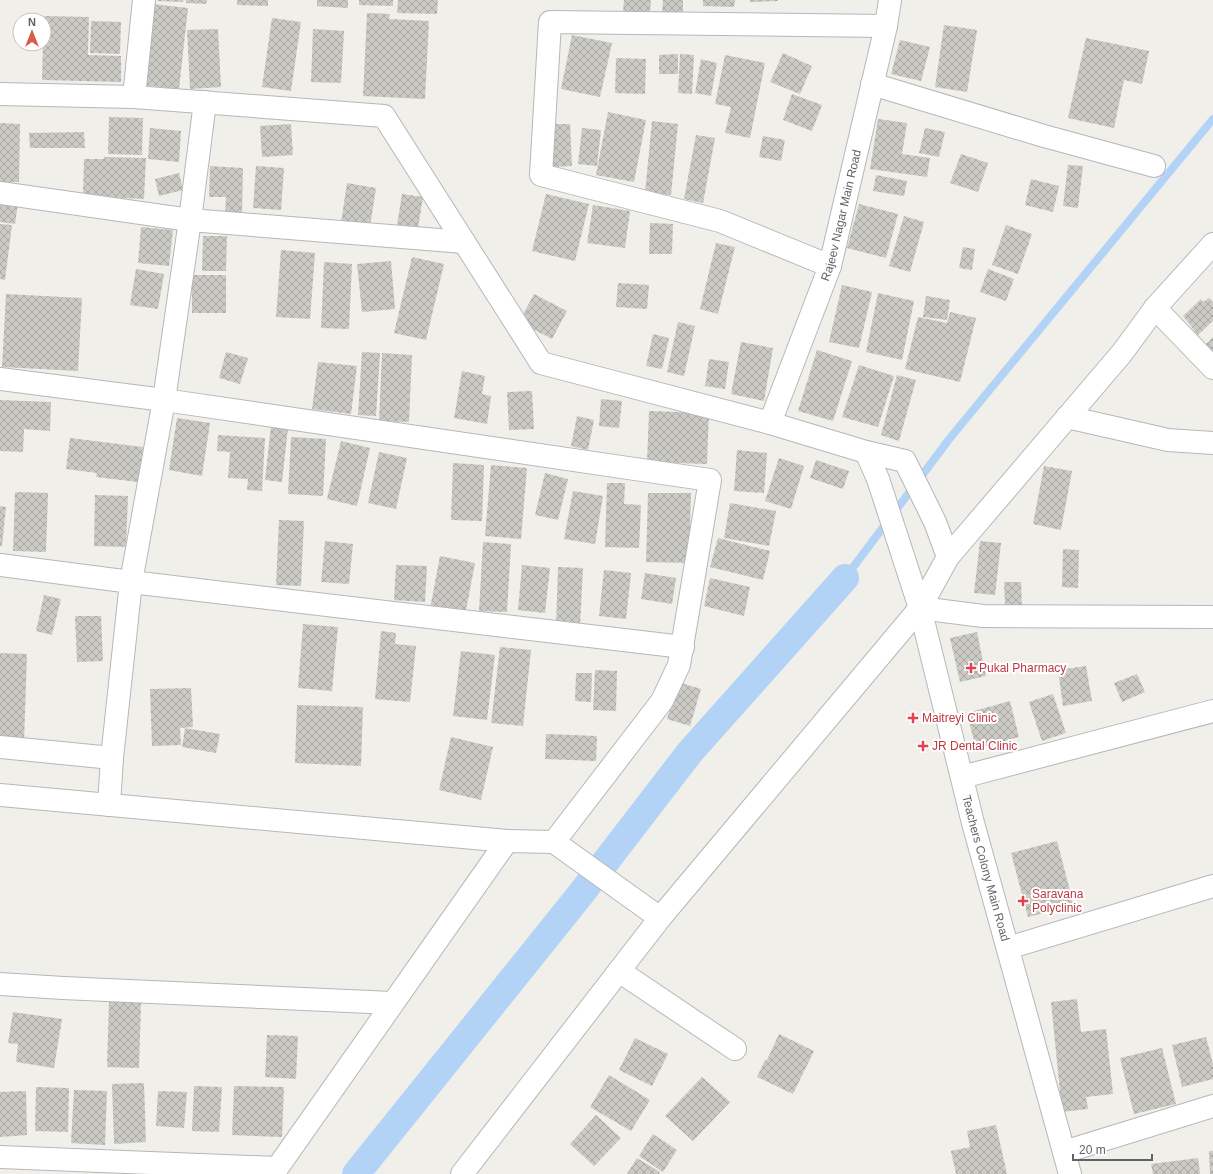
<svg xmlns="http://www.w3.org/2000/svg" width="1213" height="1174" font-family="Arial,sans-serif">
  <defs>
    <pattern id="building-cross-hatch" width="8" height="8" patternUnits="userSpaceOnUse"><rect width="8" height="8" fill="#cccac5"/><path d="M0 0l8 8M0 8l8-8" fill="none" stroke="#a9a7a4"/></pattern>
  </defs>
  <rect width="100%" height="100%" fill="#f0efe9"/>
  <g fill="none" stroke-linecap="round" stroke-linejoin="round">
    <path stroke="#b3d3f6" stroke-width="8" d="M845 578 950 438 1213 119"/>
    <path stroke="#b3d3f6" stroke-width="28" d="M356 1174 580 895 690 752 845 578"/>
  </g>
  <path fill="url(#building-cross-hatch)" d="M158 0H183V2L158 1Z
    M186 0H207L206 4 186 3Z
    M237 0H268V6L237 5Z
    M317 0H348V8L317 6Z
    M359 0H393V6L359 5Z
    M398 0H438L437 14 397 13Z
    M624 0H651L650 13 623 12Z
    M663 0H683V15L662 14Z
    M703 0H735L734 7 703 6Z
    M750 0H778V1L750 2Z
    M152 4 188 8 179 89 142 85Z
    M367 13 390 14 389 19 429 21 425 99 363 96Z
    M44 16 89 17 88 55 121 56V82L42 80 43 44H44Z
    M272 18 301 22 291 91 262 87Z
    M91 21 121 22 120 54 90 53Z
    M944 25 977 30 967 92 935 87Z
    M218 29 221 87 190 89 187 30Z
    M313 29 344 31 341 83 311 82Z
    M572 35 612 43 600 97 561 89Z
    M1086 38 1149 51 1142 84 1124 80 1114 128 1068 118Z
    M900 40 930 47 921 81 891 74Z
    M783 53 812 66 800 94 770 82Z
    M678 54V74H659V55Z
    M680 54 694 55 692 94 678 93Z
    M725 55 765 63 750 138 725 133 731 107 715 104Z
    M616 58 646 59 645 94 615 93Z
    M701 59 717 63 711 96 695 93Z
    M792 94 822 105 812 131 783 120Z
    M608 112 646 120 634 182 596 175Z
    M109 117 143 118 142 155 108 154Z
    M878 119 907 123 902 154 930 158 927 177 870 169Z
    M652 121 678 124 671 195 645 193Z
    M0 123 20 124 19 182H0Z
    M291 124 293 155 262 157 260 126Z
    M552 124H570L572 166 553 167Z
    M150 128 181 131 179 162 148 159Z
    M582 128 601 130 597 166 578 164Z
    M925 128 945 132 939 157 919 153Z
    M84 132 85 148H30L29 133Z
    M696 135 715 138 703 203 684 199Z
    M763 136 785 140 781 161 759 157Z
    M961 154 988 163 978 192 950 183Z
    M104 157 146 158 144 199 83 196 84 159H104Z
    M1068 165 1083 166 1078 208 1063 206Z
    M210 166 243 168 242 213H225L226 197H209Z
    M256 166 284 168 281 210 253 208Z
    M179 173 183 190 159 196 155 179Z
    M876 175 907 181 904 196 873 191Z
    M1031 179 1059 186 1053 212 1025 205Z
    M347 183 376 188 370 227 341 223Z
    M402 194 423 197 418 228 397 225Z
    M546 194 589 204 575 261 532 251Z
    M0 201 18 204 15 224 0 222Z
    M859 204 898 214 886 258 847 248Z
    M593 205 630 211 625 248 587 243Z
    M904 216 924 222 910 272 889 266Z
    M650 223 673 224 672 254H649Z
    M0 224 12 225 5 280 0 279Z
    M1006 225 1032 234 1018 274 992 265Z
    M141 227 173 230 169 266 138 263Z
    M203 236H227L226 271H202Z
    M716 243 735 247 718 314 700 309Z
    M963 247 975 249 972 270 959 268Z
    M281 250 315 253 310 319 276 317Z
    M412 257 444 264 426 340 394 333Z
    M391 261 395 309 362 312 357 264Z
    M324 262 352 264 349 329 321 328Z
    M136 269 164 274 158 309 130 305Z
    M988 269 1014 279 1006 301 980 292Z
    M192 275H226V313H192Z
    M618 283 649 285 647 309 616 307Z
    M842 285 872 292 859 348 829 342Z
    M878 293 914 301 902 360 866 352Z
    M6 294 82 298 78 371 2 367Z
    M534 294 567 311 552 339 519 322Z
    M926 296 950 300 947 320 923 317Z
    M1209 298 1213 302V321L1198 335 1183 316 1201 299 1203 302Z
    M950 312 976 318 960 382 905 369 918 317 947 323Z
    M678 322 695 326 684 376 667 372Z
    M653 334 669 338 662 369 646 366Z
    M1213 337V356L1205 345Z
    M741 342 773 348 764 401 731 394Z
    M817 350 852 361 833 421 798 411Z
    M226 352 248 358 240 384 219 378Z
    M362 352 380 353 376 416 358 415Z
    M382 353 412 355 409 422 379 421Z
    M709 359 729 362 725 389 705 386Z
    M318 362 357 366 351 414 312 409Z
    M859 365 894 376 878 427 842 417Z
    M462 371 485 376 482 394 491 396 487 424 454 418Z
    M897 375 916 380 899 441 881 435Z
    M532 391 534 429 509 430 507 392Z
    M601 399 622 401 619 428 599 426Z
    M0 400 51 402 50 431 24 429 23 452 0 451Z
    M649 411 709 413 707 464 647 462Z
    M577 416 594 420 588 450 571 446Z
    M177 418 210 423 202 476 169 470Z
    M271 426 288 428 282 482 265 480Z
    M218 435 265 438 262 491 247 490 248 479 228 478 230 452 217 451Z
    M291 437 326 439 323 496 288 494Z
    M70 438 143 447 138 482 96 477 97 473 66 469Z
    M341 441 370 448 357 506 327 499Z
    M737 450 767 453 764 493 734 491Z
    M379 452 407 458 396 509 368 503Z
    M779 458 804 466 791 509 765 501Z
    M816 460 849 471 843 489 810 478Z
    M453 463 484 465 482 521 451 520Z
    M491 465 527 468 521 539 485 536Z
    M1044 466 1072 471 1061 530 1033 524Z
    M545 473 568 479 558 520 535 515Z
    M607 483H625L624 504 641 505 639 548 605 547Z
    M573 491 603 496 595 544 564 539Z
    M15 492 48 493 46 552 13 551Z
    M648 493H691L689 563 646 562Z
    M95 495 128 496 126 547 94 546Z
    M730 503 776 511 769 546 724 538Z
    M0 506 6 507 2 546H0Z
    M279 520 304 521 301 586 276 585Z
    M718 538 770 551 763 580 710 567Z
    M325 541 353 544 349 584 321 582Z
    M980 541 1001 543 995 595 974 593Z
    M483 542 511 544 507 612 479 611Z
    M1063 549 1079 550 1078 588 1062 587Z
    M440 556 475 563 464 621 429 614Z
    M396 565 427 566 425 602 394 600Z
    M522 565 550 568 545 613 518 610Z
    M558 567 583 568 580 627 556 626Z
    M604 570 631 573 626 619 599 616Z
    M645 573 676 578 672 604 641 599Z
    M710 578 750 587 744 616 704 606Z
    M1004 582H1021L1022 605H1005Z
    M44 595 61 599 52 635 36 631Z
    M75 616H101L103 661 77 662Z
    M303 624 338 627 332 691 298 688Z
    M381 631 396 633 395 644 416 646 410 702 375 699Z
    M977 632 986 676 960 682 950 638Z
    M500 647 531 650 523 726 491 723Z
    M461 651 495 655 487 720 453 716Z
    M0 653 27 654 24 742H0Z
    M1086 666 1092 701 1063 706 1058 670Z
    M595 670 617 671 616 711 593 710Z
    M576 673H592L591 702 575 701Z
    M1137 674 1145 692 1122 702 1114 683Z
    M678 682 701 689 690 726 667 719Z
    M191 688 193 727 180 728 181 745 152 746 150 689Z
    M1053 694 1066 733 1042 741 1029 702Z
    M1010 701 1019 737 976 749 967 713Z
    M297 705 363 707 361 766 295 763Z
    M185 728 220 734 216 753 182 747Z
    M546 734 597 736 596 761 545 759Z
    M451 737 493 747 481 800 439 790Z
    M1057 841 1074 906 1028 917 1011 853Z
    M1077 999 1081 1032 1106 1029 1113 1094 1086 1097 1088 1109 1062 1112 1051 1002Z
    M109 1001 141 1002 139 1068 107 1067Z
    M13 1012 62 1019 54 1068 16 1062 18 1044 8 1043Z
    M779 1034 814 1051 793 1094 757 1077 765 1060H767Z
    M267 1035 298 1036 296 1079 265 1077Z
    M1206 1037 1213 1064V1079L1182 1087 1172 1045Z
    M635 1038 668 1054 652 1086 619 1070Z
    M1162 1048 1176 1104 1134 1114 1120 1058Z
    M609 1075 650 1100 631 1131 590 1107Z
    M702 1077 730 1102 693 1141 665 1116Z
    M144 1083 146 1142 114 1144 112 1084Z
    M194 1086 222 1087 219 1132 192 1131Z
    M234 1086 284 1087 282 1137 232 1135Z
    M36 1087 69 1088 68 1132 35 1131Z
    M74 1090 107 1091 105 1145 71 1143Z
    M26 1091 27 1135 0 1137V1092Z
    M158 1091 187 1092 184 1128 156 1126Z
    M596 1115 621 1138 594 1166 570 1144Z
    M996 1125 1007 1174H956L951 1151 970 1147 967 1131Z
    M653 1134 677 1150 663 1172 639 1156Z
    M1209 1151H1213V1174H1210Z
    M637 1158 660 1172 659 1174H627Z
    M1198 1158 1200 1174H1153L1151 1164Z"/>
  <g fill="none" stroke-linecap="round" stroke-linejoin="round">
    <g stroke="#b5b7bb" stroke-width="24">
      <g id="minor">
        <path d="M872 84 1044 136 1154 166"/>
        <path d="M134 97 144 0"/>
        <path d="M205 102 190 220 164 400 710 480 679 665 662 701 554 842 660 918"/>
        <path d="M0 193 190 220 464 242"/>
        <path d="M830 266 720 221 541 175 550 22 886 26"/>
        <path d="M1155 308 1213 368"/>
        <path d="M0 379 164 400 131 582 683 647"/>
        <path d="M1067 417 1168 440 1213 443"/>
        <path id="s1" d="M770 423 830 266 886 26 890 0"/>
        <path d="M866 452 905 461 935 522 948 557"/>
        <path d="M0 565 131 582 112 758 0 747"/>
        <path d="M920 608 983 616 1213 617"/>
        <path d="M962 777 1213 711"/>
        <path d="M0 795 507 841"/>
        <path d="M109 805 112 758"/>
        <path d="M1008 948 1213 886"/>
        <path d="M619 971 735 1049"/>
        <path d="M0 984 63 988 392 1003"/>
        <path d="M1064 1152 1213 1106"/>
        <path d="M0 1157 277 1168"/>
        <path d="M273 1174 507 841 554 842"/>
        <path d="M462 1174 660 918 920 608 948 557 1122 353 1155 308 1213 244"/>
      </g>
    </g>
    <g stroke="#b5b7bb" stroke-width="24">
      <g id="tertiary">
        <path id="s2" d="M0 94 134 97 384 116 541 363 770 423 866 452 878 479 920 608 973 823 1070 1174"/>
      </g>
    </g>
    <use href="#minor" stroke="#fff" stroke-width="22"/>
    <use href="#tertiary" stroke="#fff" stroke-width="22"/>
  </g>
  <g fill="#e0444e" stroke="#fff" stroke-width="1.5">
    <path d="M969 662h4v4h4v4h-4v4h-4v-4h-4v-4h4z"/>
    <path d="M911 712h4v4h4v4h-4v4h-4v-4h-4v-4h4z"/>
    <path d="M921 740h4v4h4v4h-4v4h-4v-4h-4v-4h4z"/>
    <path d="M1021 895h4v4h4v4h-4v4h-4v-4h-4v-4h4z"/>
  </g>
  <g text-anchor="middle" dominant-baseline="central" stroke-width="4" stroke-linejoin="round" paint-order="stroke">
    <g font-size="12" fill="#606267" stroke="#fff">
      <text stroke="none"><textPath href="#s1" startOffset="220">Rajeev Nagar Main Road</textPath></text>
      <text stroke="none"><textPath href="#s2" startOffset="1448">Teachers Colony Main Road</textPath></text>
    </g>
    <g font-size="12" fill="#be3a42" stroke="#fff" text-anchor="start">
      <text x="979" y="668">Pukal Pharmacy</text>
      <text x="922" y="718">Maitreyi Clinic</text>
      <text x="932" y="746">JR Dental Clinic</text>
      <text x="1032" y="894">Saravana<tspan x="1032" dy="14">Polyclinic</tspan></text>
    </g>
  </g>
  <g transform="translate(32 32)"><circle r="19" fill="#ffffff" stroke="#bfc0c2"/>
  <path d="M0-3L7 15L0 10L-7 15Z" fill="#d75f48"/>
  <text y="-6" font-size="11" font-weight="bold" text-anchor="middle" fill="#606267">N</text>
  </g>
  <path d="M1073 1154v6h79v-6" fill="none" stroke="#606267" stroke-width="2"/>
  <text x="1079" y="1154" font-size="12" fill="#606267" stroke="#ffffff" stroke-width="3" paint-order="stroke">20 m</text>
</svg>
